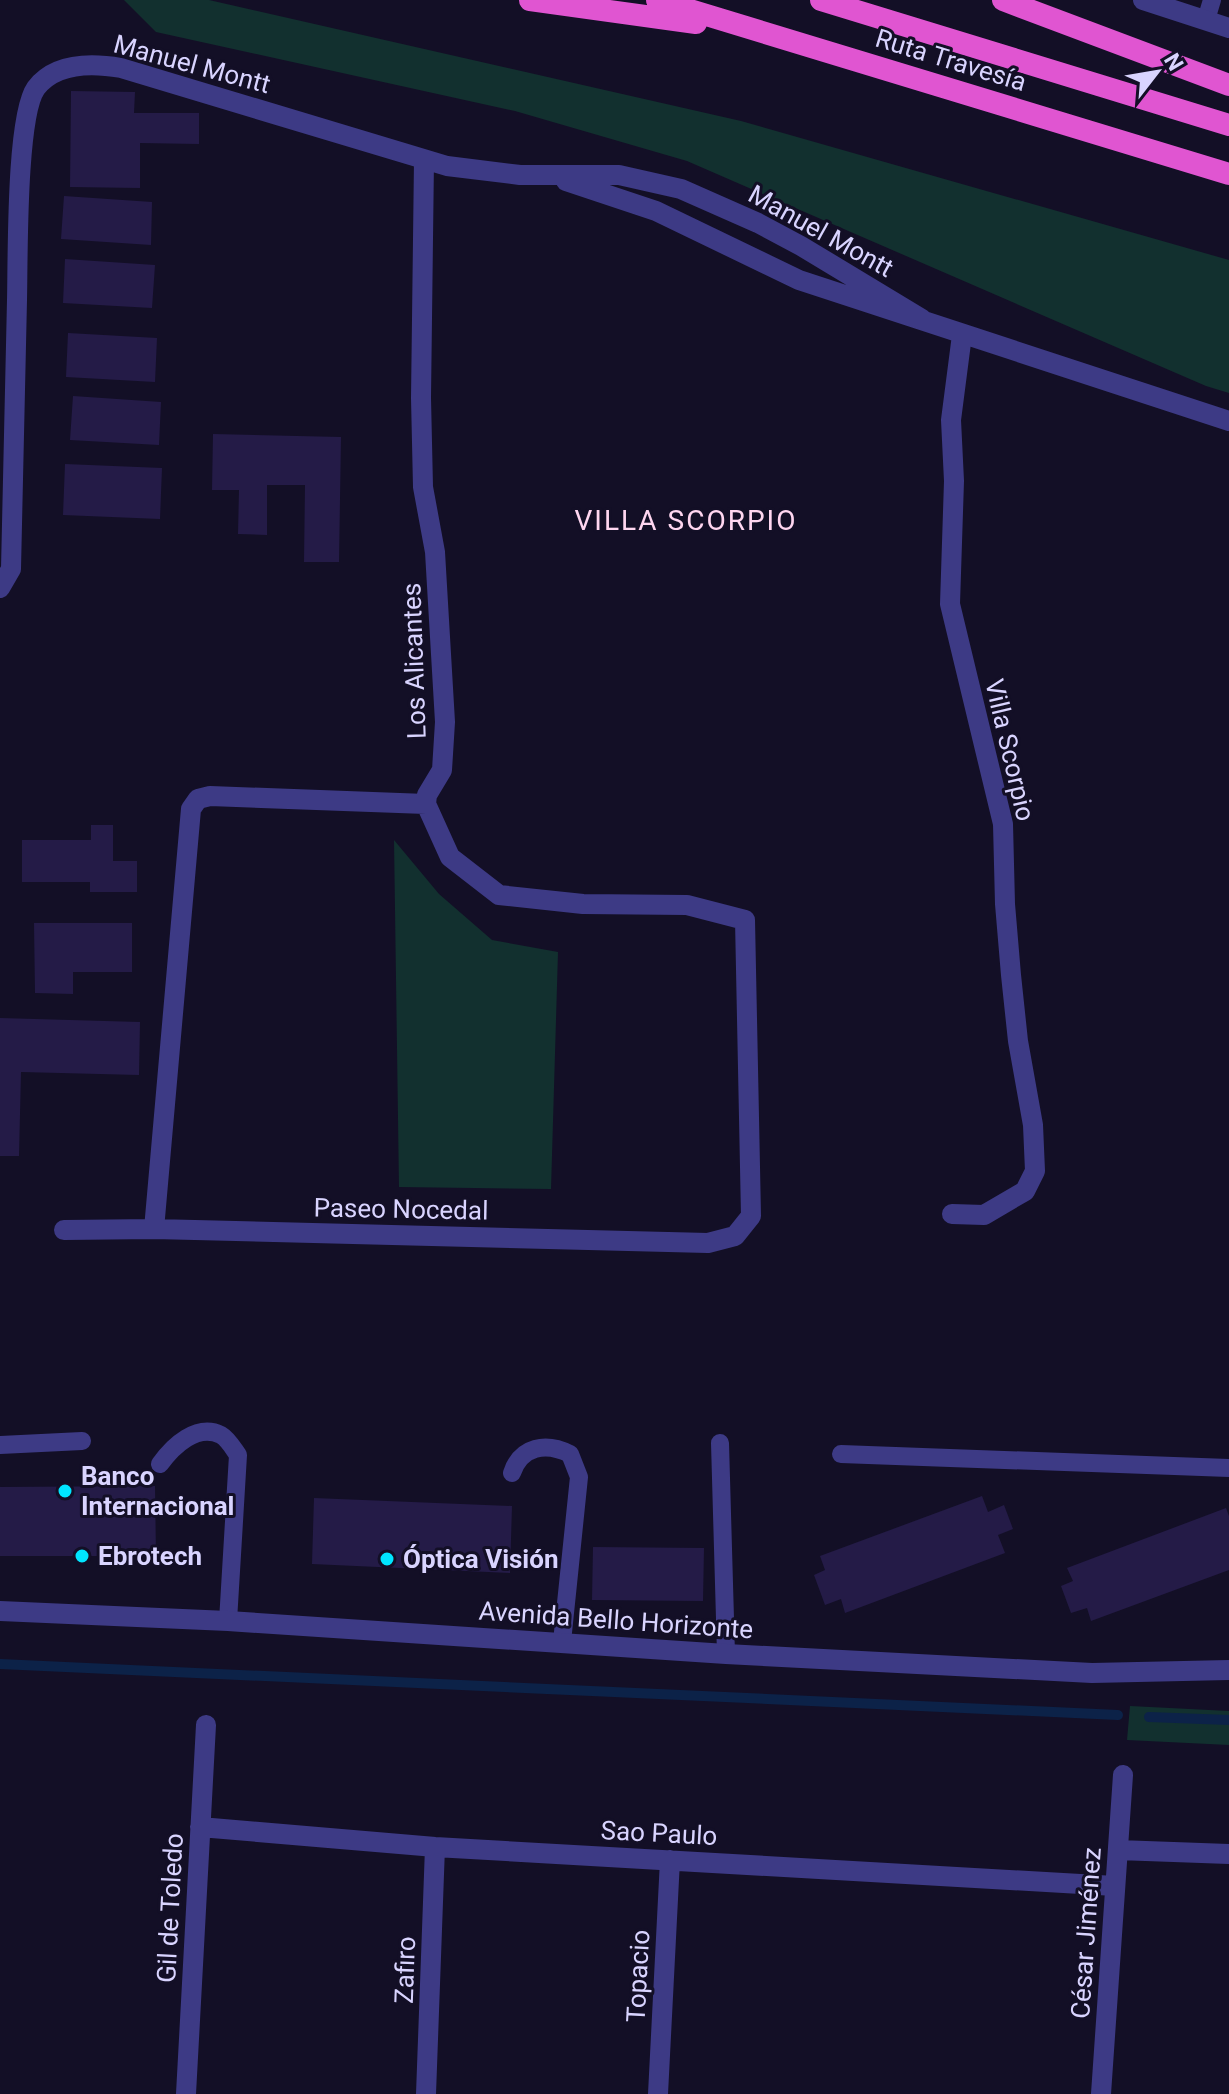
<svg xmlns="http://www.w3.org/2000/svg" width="1229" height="2094" font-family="Roboto,sans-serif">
  <rect width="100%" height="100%" fill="#130f26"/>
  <path fill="#12302f" d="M124 0H209L741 121 1229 260V393L1206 386 687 161 515 111 156 32Z
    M394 840 439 894 492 940 558 952 551 1189 399 1187Z
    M1130 1706 1229 1711V1745L1127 1740Z"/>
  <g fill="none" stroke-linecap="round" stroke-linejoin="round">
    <path stroke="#0c2248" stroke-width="10" d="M0 1664 1118 1715
      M1149 1717 1229 1720"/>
  </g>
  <path fill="#241b47" d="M71 91 135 92 134 113H199V144L140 143V188L70 187Z
    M64 196 152 202 151 245 61 239Z
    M65 259 155 265 152 308 63 303Z
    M68 333 157 338 155 382 66 377Z
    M73 396 161 402 159 445 70 440Z
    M213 434 341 437 339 562H304L305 485H267V535L238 534 239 490H212Z
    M65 464 162 468 160 519 63 515Z
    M91 825H113V861H137V892H90V882H22V840H91Z
    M34 923H132V972H73V994L35 993Z
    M0 1018 140 1022 139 1075 21 1072 19 1156H0Z
    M155 1486 156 1556H0V1487Z
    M982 1496 988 1512 1004 1505 1013 1529 998 1535 1005 1553 845 1613 841 1599 825 1605 814 1575 825 1570 820 1556Z
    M314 1498 512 1506 510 1573 312 1564Z
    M1226 1508 1229 1516V1570L1091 1621 1087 1608 1071 1613 1061 1586 1073 1581 1067 1568Z
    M593 1547 704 1548 703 1601 592 1600Z"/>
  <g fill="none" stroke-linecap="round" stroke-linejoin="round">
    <path stroke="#3d3a85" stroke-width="18" d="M1206 20 1212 0
      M720 1443 726 1654
      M0 1445 82 1441
      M841 1454 1229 1468
      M160 1464C173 1446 197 1423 221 1435 228 1439 233 1448 238 1455L228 1621
      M512 1473C521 1446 546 1442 570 1454L579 1477 562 1642"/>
    <path stroke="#3d3a85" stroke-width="20" d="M566 181 656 211 799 280 1229 421
      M0 588 11 569C13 479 15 390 17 300 18 259 16 116 36 88 56 62 92 63 121 68L447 166 520 175H619L681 189 758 223 801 246 922 319
      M952 1214 984 1215 1025 1191 1035 1171 1033 1125 1018 1041 1011 975 1005 904 1003 824 950 604 954 481 951 420 962 335
      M154 1229 191 809 198 799 210 796 426 804
      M64 1230 154 1229 708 1243 735 1236 751 1216 745 920 687 905 583 904 499 895 450 857 426 804 427 795 442 770 445 722 435 552 423 487 421 398 424 160
      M200 1827 435 1847 1115 1886
      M1118 1850 1229 1854
      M186 2094 206 1725
      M426 2094 435 1847
      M658 2094 670 1860
      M1101 2094 1123 1775"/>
    <path stroke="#3d3a85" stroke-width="20" d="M1143 0 1229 28
      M0 1611 228 1621 726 1654 1092 1673 1229 1670"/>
    <path stroke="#e055d1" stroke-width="22" d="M530 0 696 23
      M657 0 1229 174
      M821 0 1229 125
      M1003 0 1229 85"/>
  </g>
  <g fill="#00e5ff" stroke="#130f26" stroke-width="3">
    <circle cx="65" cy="1491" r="8"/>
    <circle cx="82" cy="1556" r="8"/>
    <circle cx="387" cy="1559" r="8"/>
  </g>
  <g text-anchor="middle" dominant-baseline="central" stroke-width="6" stroke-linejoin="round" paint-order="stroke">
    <g font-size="26" fill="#d9d4ff" stroke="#130f26">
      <text transform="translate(951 60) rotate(17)">Ruta Travesía</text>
      <text transform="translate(192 64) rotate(15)">Manuel Montt</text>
      <text transform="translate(821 231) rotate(29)">Manuel Montt</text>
      <text transform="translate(414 661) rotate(-92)">Los Alicantes</text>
      <text transform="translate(1010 750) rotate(77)">Villa Scorpio</text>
      <text transform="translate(401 1209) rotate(1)">Paseo Nocedal</text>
      <text transform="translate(616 1620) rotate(4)">Avenida Bello Horizonte</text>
      <text transform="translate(659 1833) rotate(3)">Sao Paulo</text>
      <text transform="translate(170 1908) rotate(-87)">Gil de Toledo</text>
      <text transform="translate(1086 1933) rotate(-86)">César Jiménez</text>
      <text transform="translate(405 1970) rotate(-88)">Zafiro</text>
      <text transform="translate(638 1976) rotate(-87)">Topacio</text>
    </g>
    <g font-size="26" font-weight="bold" fill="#d9d4ff" stroke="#130f26" text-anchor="start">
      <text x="81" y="1476">Banco<tspan x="81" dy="30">Internacional</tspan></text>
      <text x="98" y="1556">Ebrotech</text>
      <text x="403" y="1559">Óptica Visión</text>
    </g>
    <g font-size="28" letter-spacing="2" fill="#ffd6f0" stroke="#130f26">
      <text x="686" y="520">VILLA SCORPIO</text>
    </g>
  </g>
  <g transform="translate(1157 72) rotate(59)" stroke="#130f26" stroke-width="6" paint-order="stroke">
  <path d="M0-6L14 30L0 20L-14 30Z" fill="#d9d4ff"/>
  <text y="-12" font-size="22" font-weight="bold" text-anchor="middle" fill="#d9d4ff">N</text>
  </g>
</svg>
